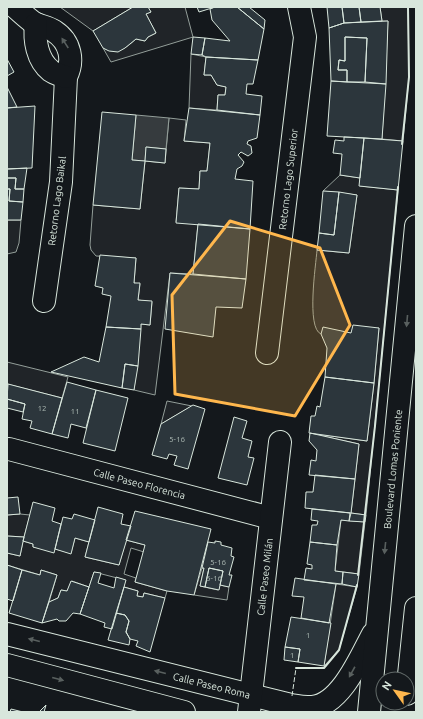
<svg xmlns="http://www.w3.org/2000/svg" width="423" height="719" font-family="Ubuntu,sans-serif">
  <rect width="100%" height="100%" fill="#14181c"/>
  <path fill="#202428" stroke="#939e99" d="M60 7H133L93 31Z
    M148 7H185L193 37 111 62 103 48C117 55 125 49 136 39L145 41 148 37 156 33 146 14 151 12Z
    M380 7H408L409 77 403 141 382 139 388 21H382Z
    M191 54 206 57 204 75H211L217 85 226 87 225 95H218L217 110 189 108Z
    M169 118 186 120 184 141 210 143 207 171H200L199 189 179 188 176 222 198 224 193 274 170 273 155 395 134 390 141 324 150 325 152 302 138 300 140 284 134 283 136 258 96 256 91 250 90 245 93 205 140 209 145 161 165 163Z
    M340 175 360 178V186L398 190 366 515 351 513 359 444 310 433 367 441 374 383 379 328C367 331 331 338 321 334 306 328 316 264 317 250L349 253 357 195 323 191Z
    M7 220H21L19 243 16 252 7 254Z
    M7 362 68 377 62 398 7 384Z
    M167 401 192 406 161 424Z
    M20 514 30 515 24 537 7 536V515Z
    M341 520 365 522 359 574 335 571Z
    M75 538 89 542 85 557 119 565 126 540 145 545 144 552 131 548 124 574 136 578 135 582 167 591 165 598 144 593 143 597 137 596 138 591 124 587 125 580 94 572 89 587 72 581 67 591 61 590 58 598 49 602 57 575 41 570 40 575 7 565V553L20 556 23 541 33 544V547L55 549 71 553Z
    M202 568H204L200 586 218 590 220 585 229 587 227 600 194 595Z
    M336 584 357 587 339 650 324 666Z"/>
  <path fill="#363b3e" stroke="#939e99" d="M136 115 169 118 166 149 146 147 145 161 132 160Z"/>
  <path fill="#2c363c" stroke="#d8e6dc" d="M133 7H148L151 12 146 14 156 33 148 37 145 41 136 39 125 48 118 52 109 51 103 48 93 31Z
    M197 7H215L199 12Z
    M215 7H237L264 29 258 60 206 57 202 55 205 38 230 41 212 20 210 9Z
    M237 7H249L265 20 264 29Z
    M327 7H342L344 23 329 28Z
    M342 7H359L361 22 344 23Z
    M359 7H380L382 21 361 22Z
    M388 21 386 84 365 82 367 38 345 37V61L339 60 338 70H347V82L331 81 329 28 344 23Z
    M193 37 205 38 202 55 191 54Z
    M345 37 367 38 365 82H347V70H338L339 60 345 61Z
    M206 57 258 60 253 84H247L246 94 262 96 260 115 217 110 218 95H225L226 87 217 85 211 75H204Z
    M7 59 14 72 7 76Z
    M331 81 386 84 382 139 327 136Z
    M7 87 17 107 7 108Z
    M35 106 32 168 7 169V108Z
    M189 108 260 115 257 138 248 141 247 144 251 146 252 153 248 156 241 152 238 155 244 162 242 166 237 169 235 179 253 181 250 229 176 223 179 188 199 189 200 171H207L210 143 184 141Z
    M102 112 136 115 132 160 145 161 140 209 93 205Z
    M344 137 364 138 360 178 340 175 342 154 333 153 335 140 344 141Z
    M364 138 403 141 398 190 359 186Z
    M146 147 166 149 165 163 145 161Z
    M27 168 24 189H15L16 178H7V169Z
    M7 178H16L15 189H24L23 202 9 201 10 189H7Z
    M7 189H10L9 201 23 202 21 220H7Z
    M323 191 339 192 334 235 319 233Z
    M339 192 357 195 349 253 317 250 319 233 334 235Z
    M198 224 250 229 246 279 193 274Z
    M100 255 136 258 134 283H140L138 300 152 301 150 325 141 324V329L106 327 111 296 102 294 103 288 95 286Z
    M170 273 246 279 242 308 216 307 213 337 165 329Z
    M353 325 379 328 374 383 325 377 327 348 321 334 323 327 351 333Z
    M106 327 141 329 138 366 125 364 122 388 51 372 84 357 99 362Z
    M125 364 138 366 134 390 122 388Z
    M325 377 374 383 367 441 309 433 311 416H315L317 406 320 407Z
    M67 382 96 390 86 428 71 424 68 438 52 434Z
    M8 384 62 398 52 434 30 428 32 421 22 419 25 404 7 399Z
    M96 390 128 398 115 451 83 443Z
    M7 399 25 404 23 412 7 408Z
    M193 405 205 409 188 469 174 465 177 456 169 454 167 459 152 455 161 424Z
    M234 417 247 421 242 438 252 441 248 457 254 458 247 485 218 478Z
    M310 433 359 444 355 479 309 475 311 460 316 461 317 450 309 441Z
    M315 475 355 479 351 513 305 508 306 492H313Z
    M18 497 20 514 7 515V498Z
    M33 502 55 508 52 521 61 524 54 553 33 547V544L23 541Z
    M98 507 123 514 121 524 131 526 119 565 85 557Z
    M312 509 350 513 349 521 341 520 337 545 310 542 312 525H317L318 521 311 520Z
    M135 511 211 529 194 595 167 591 135 582 145 545 126 540Z
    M351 513 366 515 365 522 349 521Z
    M74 514 95 520 89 542 75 538 71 554 55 549 63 517 72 519Z
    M7 536 24 537 20 556 7 553Z
    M215 541 221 542V545L232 548 231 556 234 557 229 575H232L229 587 220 585 223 571 209 568 205 587 200 586 204 568H202L208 542 215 543Z
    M310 542 337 545 335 571 343 572 342 584 304 580 306 568 312 569V565L307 564Z
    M7 565 22 570 13 601 7 599Z
    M209 568 223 571 219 590 205 587Z
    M22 570 40 575 41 570 57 575 42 623 9 613Z
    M94 572 101 573 98 583 114 588 116 577 126 580 112 629 104 627 105 623 80 614Z
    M343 572 359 574 357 587 342 584Z
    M295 578 336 584 329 623 301 618 304 597 292 596Z
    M71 581 89 587 80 614 73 613 66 621H59L57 619 42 623 49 602 58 598 61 590 67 591Z
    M124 587 138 591 137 596 143 597 144 593 165 598 150 652 136 646 138 641 130 639 126 632 129 621 125 615 116 613Z
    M116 613 125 615 129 621 126 632 130 639 129 645 108 640Z
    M291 617 331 623 324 666 298 662 300 649 285 647Z
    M285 647 300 649 298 662 284 660Z
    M46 705 44 712H39Z
    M11 709 23 712H10Z"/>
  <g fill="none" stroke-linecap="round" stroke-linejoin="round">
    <g stroke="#d8e6dc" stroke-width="24">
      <g id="minor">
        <path d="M15 7C21 12 27 18 34 23 40 26 48 27 54 31 71 42 74 61 66 77L61 182 44 301"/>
        <path d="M36 24C34 40 37 60 51 71 55 74 61 75 66 77"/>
        <path id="s1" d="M267 353 305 37 299 7"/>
        <path id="s2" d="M9 449 271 518"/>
        <path id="s3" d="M7 634 291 705C297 706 306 707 312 707 341 705 361 656 373 634"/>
        <path d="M7 665 184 712"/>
        <path d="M407 694 416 608"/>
        <path id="s4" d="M249 712 280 442"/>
        <path id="s5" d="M369 712 416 226"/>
      </g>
    </g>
    <use href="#minor" stroke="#14181c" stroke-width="22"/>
    <path stroke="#d8e6dc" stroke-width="1" stroke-dasharray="5 2" stroke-linecap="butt" d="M292 696 296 668"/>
    <path stroke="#d8e6dc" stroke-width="2" d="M402 144 409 77 408 7
      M358 575 375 426 398 187
      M296 668H324L339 650 357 585"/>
  </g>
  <defs><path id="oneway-solid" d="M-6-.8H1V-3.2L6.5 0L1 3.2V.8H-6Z"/></defs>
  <g fill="#59605f">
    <use href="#oneway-solid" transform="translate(65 43) rotate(-123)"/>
    <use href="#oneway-solid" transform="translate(407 321) rotate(95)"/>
    <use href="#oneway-solid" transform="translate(385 548) rotate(96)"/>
    <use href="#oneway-solid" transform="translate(34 640) rotate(-166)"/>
    <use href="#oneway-solid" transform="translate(160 672) rotate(-166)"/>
    <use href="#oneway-solid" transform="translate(352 672) rotate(119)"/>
    <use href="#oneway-solid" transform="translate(58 679) rotate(15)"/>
  </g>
  <path fill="#ffb74d" fill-opacity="0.2" stroke="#ffb74d" stroke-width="3" stroke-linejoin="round" d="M230 221 320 248 350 325 295 416 175 394 172 295Z"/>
  <g text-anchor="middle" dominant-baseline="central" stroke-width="3" stroke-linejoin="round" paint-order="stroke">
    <g font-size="8" fill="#adbab4">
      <text x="42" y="408">12</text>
      <text x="75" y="411">11</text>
      <text x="177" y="439">5-16</text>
      <text x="218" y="562">5-16</text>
      <text x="214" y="578">5-16</text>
      <text x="308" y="635">1</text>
      <text x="292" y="655">1</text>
    </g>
    <g font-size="10" fill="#d8e6dc" stroke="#14181c">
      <text stroke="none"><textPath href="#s1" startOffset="175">Retorno Lago Superior</textPath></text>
      <text transform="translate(57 201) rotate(-83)">Retorno Lago Baikal</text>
      <text stroke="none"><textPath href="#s5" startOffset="244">Boulevard Lomas Poniente</textPath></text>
      <text stroke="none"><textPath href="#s2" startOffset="135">Calle Paseo Florencia</textPath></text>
      <text stroke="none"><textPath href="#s4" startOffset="136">Calle Paseo Milán</textPath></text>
      <text stroke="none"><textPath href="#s3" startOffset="211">Calle Paseo Roma</textPath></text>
    </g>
  </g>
  <rect width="423" height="719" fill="none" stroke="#d8e6dc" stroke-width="16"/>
  <g transform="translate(395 691) rotate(303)"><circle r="19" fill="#14181c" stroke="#626a69"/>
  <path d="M0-3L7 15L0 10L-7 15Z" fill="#ffb74d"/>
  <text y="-6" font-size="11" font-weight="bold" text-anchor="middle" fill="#d8e6dc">N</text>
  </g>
</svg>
